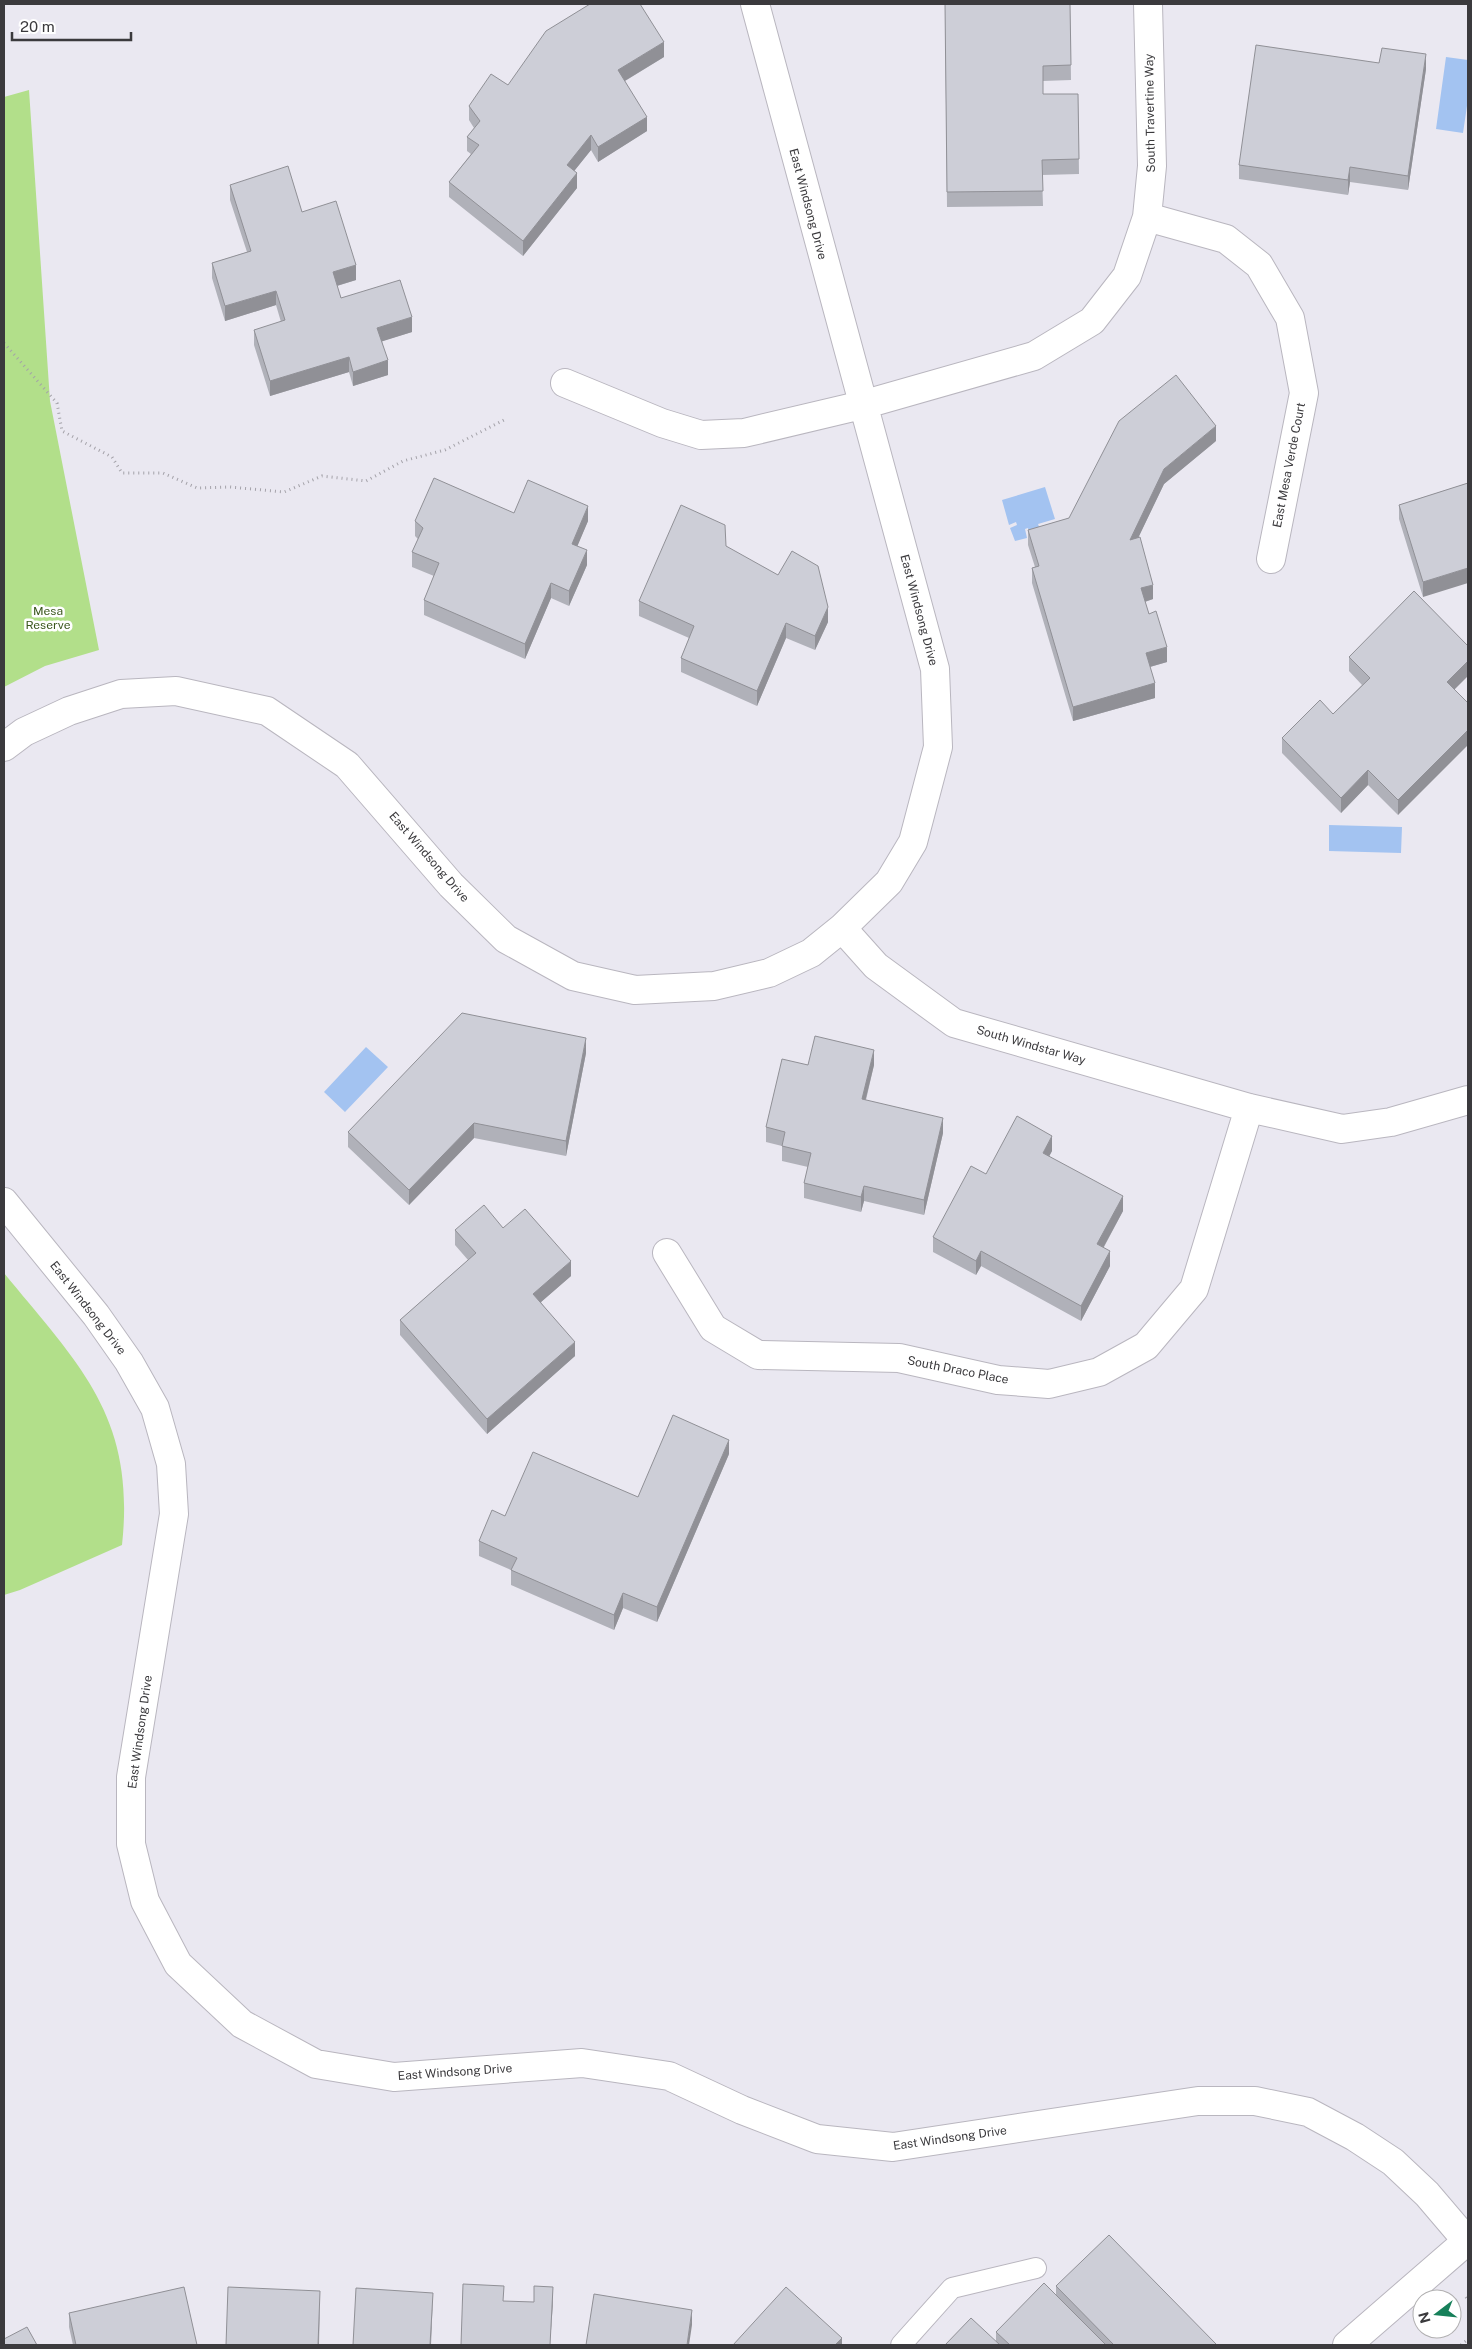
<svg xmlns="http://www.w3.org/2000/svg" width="1472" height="2349" font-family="'Public Sans',sans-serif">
  <rect width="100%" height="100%" fill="#eae8f1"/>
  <path fill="#b2df8a" d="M29 90 50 401 99 650 45 666 4 687V97Z
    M4 1273C79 1365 136 1416 122 1545L20 1590 4 1595Z"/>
  <path fill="#a3c3f1" d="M1446 57 1468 60V99L1463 133 1436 129Z
    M1045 487 1055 519 1038 524 1040 529 1029 532 1028 528 1025 529 1027 538 1015 541 1010 528 1017 525 1016 522 1009 525 1002 500Z
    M1329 825 1402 827 1401 853 1329 851Z
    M366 1047 388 1067 345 1112 324 1092Z"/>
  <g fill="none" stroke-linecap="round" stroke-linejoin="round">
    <g stroke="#b9b6bf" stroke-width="22">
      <path id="lane" d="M901 2345 952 2288 1036 2268"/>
    </g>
    <g stroke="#b9b6bf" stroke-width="30">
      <path id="street" d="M1147 217 1226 239 1259 265 1290 318 1304 393 1271 559
        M565 383 662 423 701 435 744 433 862 405 1034 356 1092 321 1127 276 1147 217 1152 166 1148 4
        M4 747 24 732 69 711 121 694 176 691 267 711 347 765 451 885 506 939 573 976 635 990 714 986 769 973 811 953 842 928 889 882 913 842 938 747 935 669 755 4
        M842 928 876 966 954 1023 1249 1108 1342 1129 1391 1122 1468 1100
        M4 1202 96 1315 129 1362 155 1408 171 1464 174 1514 131 1777V1844L145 1901 178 1964 242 2024 316 2064 394 2077 582 2063 669 2076 742 2110 817 2139 893 2147 1198 2101H1255L1308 2112 1355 2137 1393 2162 1427 2194 1467 2241
        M667 1253 713 1328 758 1355 899 1358 998 1380 1049 1384 1099 1372 1146 1346 1194 1289 1249 1108"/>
    </g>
    <g stroke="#b9b6bf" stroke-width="30">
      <path id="secondary" d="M1347 2345 1468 2240"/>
    </g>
    <path stroke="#a4a2a9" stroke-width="3" stroke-dasharray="1 4" stroke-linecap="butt" d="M4 343 57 403 62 431 112 457 122 473H163L197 488 230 487 284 492 322 476 366 481 403 461 445 450 504 420
      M1466 2297 1468 2300
      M1461 2345 1468 2339"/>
    <use href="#lane" stroke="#fff" stroke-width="20"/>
    <use href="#street" stroke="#fff" stroke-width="28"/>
    <use href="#secondary" stroke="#fff" stroke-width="28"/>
  </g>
  <path fill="#b0b1b9" d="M945 4H1070L1071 80 1043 81V94H1078L1079 174 1042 175 1043 206 947 207Z
    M664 57 625 81 647 131 598 162 591 150 574 171 577 188 523 256 449 197V182L471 154 467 151V137L474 128 469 120V106L508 85Z
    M1379 63 1426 69 1408 190 1350 182 1348 195 1239 179V165Z
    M230 185 302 212 356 280 337 286 341 298 412 332 382 341 388 375 353 386 349 372 270 396 254 345V330L281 322 276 305 225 321 212 278V263L247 252 230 200Z
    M1216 441 1164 484 1138 538 1153 599 1145 602 1149 614 1167 662 1150 667 1155 698 1073 721 1032 583V568L1035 567 1028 545V530L1069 518Z
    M1468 483 1423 597 1399 519V505Z
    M514 513 588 521 577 546 587 565 569 606 551 598 525 659 424 615V600L434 576 412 567V552L418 539 415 536V521Z
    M726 546 828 622 815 650 786 638 757 706 681 672V658L689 638 639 616V601Z
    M1349 657 1455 689 1398 815 1368 785 1341 813 1282 753V738L1333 714 1362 685 1349 671Z
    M586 1053 566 1156 474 1138 409 1205 348 1147V1132Z
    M808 1065H874L866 1100 943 1133 924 1215 864 1201 861 1212 804 1198V1183L808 1167 782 1161V1146L766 1142V1127Z
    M1052 1151 1049 1156 1123 1211 1104 1247 1110 1266 1081 1321 981 1266 976 1275 933 1252V1237L986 1174Z
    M503 1228 571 1276 541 1302 575 1356 487 1434 400 1335V1320L468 1260 455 1245V1230Z
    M729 1454 657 1622 623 1608 614 1630 511 1585V1570L479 1556V1541L505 1516 638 1497Z
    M1056 2286 1217 2345H945L996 2342V2332L1056 2296Z
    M69 2313 197 2345H73L69 2327Z"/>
  <path fill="#909096" d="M664 42V57L618 85V70Z
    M1426 54V69L1408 190V176Z
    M647 117V131L598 162V147Z
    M591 135V150L567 180V165Z
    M1350 167V182L1348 195V180Z
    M577 173V188L523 256V241Z
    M356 265V280L333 287V272Z
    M276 291V305L225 321V306Z
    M412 317V332L377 343V328Z
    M349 357V372L270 396V381Z
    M388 360V375L353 386V372Z
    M1216 426V441L1164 484 1130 555V540L1164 469Z
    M588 506V521L572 559V544Z
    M587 550V565L569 606V591Z
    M1468 568V583L1423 597V582Z
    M551 583V598L525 659V644Z
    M1153 585V599L1141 603V588Z
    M828 607V622L815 650V636Z
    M786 623V638L757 706V691Z
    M1167 647V662L1146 668V653Z
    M1468 661V676L1447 697V682Z
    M1155 683V698L1073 721V707Z
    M1468 730V745L1398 815V800Z
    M1368 770V785L1341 813V798Z
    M586 1038V1053L566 1156V1141Z
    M874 1050V1065L862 1114V1099Z
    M943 1118V1133L924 1215V1200Z
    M474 1123V1138L409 1205V1190Z
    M1052 1136V1151L1043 1168V1153Z
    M864 1186V1201L861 1212V1197Z
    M1123 1196V1211L1097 1259V1244Z
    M981 1251V1266L976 1275V1261Z
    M1110 1251V1266L1081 1321V1306Z
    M571 1261V1276L533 1309V1294Z
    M575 1342V1356L487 1434V1419Z
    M729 1440V1454L657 1622V1607Z
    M623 1593V1608L614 1630V1615Z
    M553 2287V2302L550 2345Z
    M320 2291 319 2345H318Z
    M433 2293 431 2345H430Z
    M692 2310V2325L689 2345H687Z
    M842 2338V2345H835Z"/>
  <path fill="#cdced7" stroke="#909096" d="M590 4H640L664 42 618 70 647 117 598 147 591 135 567 165 577 173 523 241 449 182 479 145 467 137 480 121 469 106 491 74 508 85 546 31Z
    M945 4H1070L1071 65 1043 66V94H1078L1079 159 1042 160 1043 191 947 192Z
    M1256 45 1379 63 1382 48 1426 54 1408 176 1350 167 1348 180 1239 165Z
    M288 166 302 212 336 201 356 265 333 272 341 298 400 280 412 317 377 328 388 360 353 372 349 357 270 381 254 330 285 320 276 291 225 306 212 263 251 251 230 185Z
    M1176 375 1216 426 1164 469 1130 540 1140 537 1153 585 1141 588 1149 614 1156 611 1167 647 1146 653 1155 683 1073 707 1032 568 1039 566 1028 530 1069 518 1119 421Z
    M434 478 514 513 528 480 588 506 572 544 587 550 569 591 551 583 525 644 424 600 439 563 412 552 423 528 415 521Z
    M1468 483V568L1423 582 1399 505Z
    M681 505 725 525 726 546 778 575 792 551 818 566 828 607 815 636 786 623 757 691 681 658 694 626 639 601Z
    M1414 591 1468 646V661L1447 682 1468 703V730L1398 800 1368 770 1341 798 1282 738 1320 700 1333 714 1370 678 1349 657Z
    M462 1013 586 1038 566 1141 474 1123 409 1190 348 1132Z
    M815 1036 874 1050 862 1099 943 1118 924 1200 864 1186 861 1197 804 1183 811 1153 782 1146 785 1132 766 1127 782 1059 808 1065Z
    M1017 1116 1052 1136 1043 1153 1123 1196 1097 1244 1110 1251 1081 1306 981 1251 976 1261 933 1237 971 1166 986 1174Z
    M484 1205 503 1228 525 1209 571 1261 533 1294 575 1342 487 1419 400 1320 476 1253 455 1230Z
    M673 1415 729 1440 657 1607 623 1593 614 1615 511 1570 517 1558 479 1541 492 1510 505 1516 533 1452 638 1497Z
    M1109 2235 1217 2345H1114L1056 2286Z
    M1044 2283 1106 2345H1010L996 2332Z
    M463 2284 504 2286 503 2301 534 2302V2286L553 2287 550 2345H461Z
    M184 2287 197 2345H76L69 2313Z
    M228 2287 320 2291 318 2345H226Z
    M786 2287 842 2338 835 2345H733Z
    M356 2288 433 2293 430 2345H353Z
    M594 2294 692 2310 687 2345H586Z
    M971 2318 1000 2345H945Z
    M27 2327 37 2345H4V2339Z"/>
  <g text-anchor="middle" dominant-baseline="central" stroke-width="5" stroke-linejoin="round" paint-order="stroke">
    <g font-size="12" fill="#3b3a3d" stroke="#fff">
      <text transform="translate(1150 113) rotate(-91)">South Travertine Way</text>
      <text transform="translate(808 204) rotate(75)">East Windsong Drive</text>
      <text transform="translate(1289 465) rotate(-79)">East Mesa Verde Court</text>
      <text transform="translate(919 610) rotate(75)">East Windsong Drive</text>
      <text transform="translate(429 857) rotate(49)">East Windsong Drive</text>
      <text transform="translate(1031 1045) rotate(16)">South Windstar Way</text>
      <text transform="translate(88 1308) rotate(52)">East Windsong Drive</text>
      <text transform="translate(958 1370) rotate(11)">South Draco Place</text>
      <text transform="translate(140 1732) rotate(-82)">East Windsong Drive</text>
      <text transform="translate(455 2072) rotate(-4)">East Windsong Drive</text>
      <text transform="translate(950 2138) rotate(-8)">East Windsong Drive</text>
    </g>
    <g font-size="12" fill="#39551b" stroke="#fff">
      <text x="48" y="611">Mesa<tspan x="48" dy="14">Reserve</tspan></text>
    </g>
  </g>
  <rect width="1472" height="2349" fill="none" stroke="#3b3a3d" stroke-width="10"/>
  <g transform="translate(1437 2314) rotate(254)"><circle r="24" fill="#ffffff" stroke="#b1b0b1"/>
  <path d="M0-4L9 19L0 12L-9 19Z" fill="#17805a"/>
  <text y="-8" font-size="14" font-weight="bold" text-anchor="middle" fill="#3b3a3d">N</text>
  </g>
  <path d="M12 32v8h119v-8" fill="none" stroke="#3b3a3d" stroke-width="2.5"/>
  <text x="20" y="32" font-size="15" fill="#3b3a3d" stroke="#ffffff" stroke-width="4" paint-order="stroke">20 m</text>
</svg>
